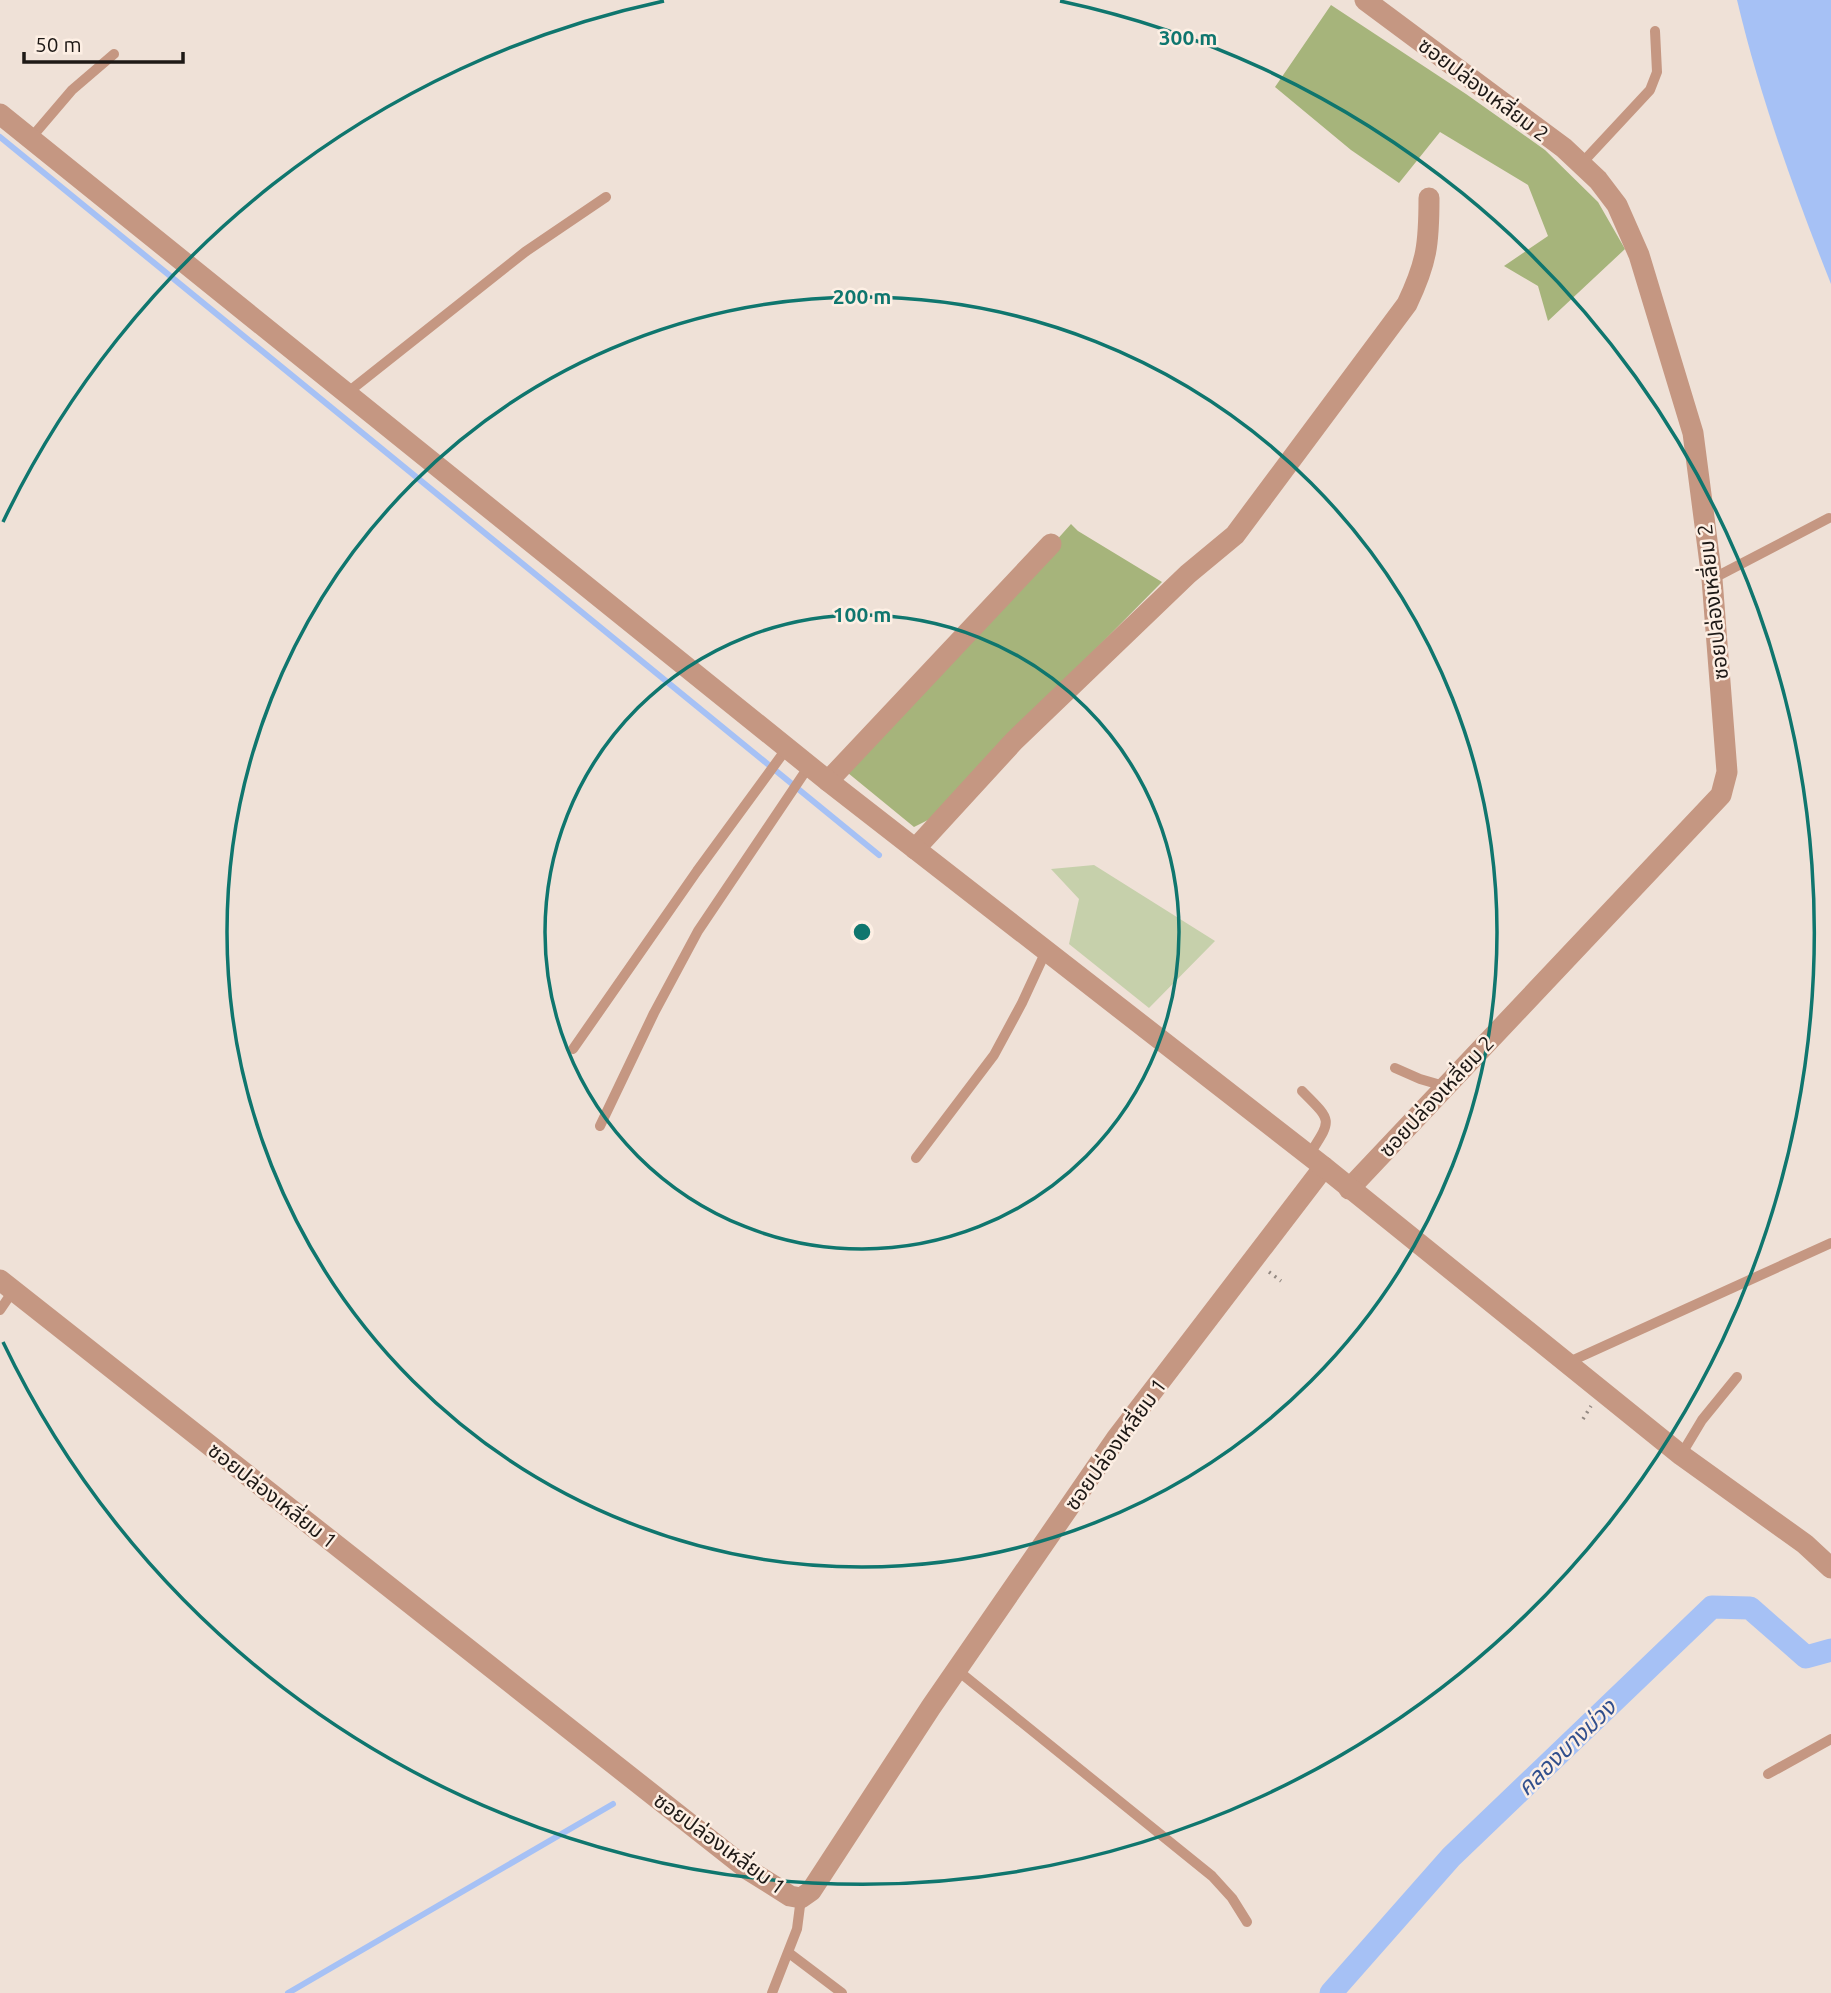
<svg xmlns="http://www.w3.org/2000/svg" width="1831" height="1993" font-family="Ubuntu,'Noto Sans Thai',sans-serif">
  <rect width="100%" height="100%" fill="#efe1d7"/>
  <path fill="#c6d0ab" d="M1094 865 1215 941 1149 1008 1069 944 1079 899 1051 869Z"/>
  <path fill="#a6b47b" d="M1331 5 1466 94 1545 150 1598 202 1625 249 1548 321 1538 286 1504 266 1548 236 1528 185 1440 132 1399 183 1351 150 1275 87Z
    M1071 524 1078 531 1162 582 959 787 930 819 914 827 848 773Z"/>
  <path fill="#a6c1f5" d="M1737 0H1831V284C1794 191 1760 97 1737 0Z"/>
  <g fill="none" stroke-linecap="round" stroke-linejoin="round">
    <path stroke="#a6c1f5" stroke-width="6" d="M0 137 879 855
      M288 1993 613 1804"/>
    <path stroke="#a6c1f5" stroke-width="23" d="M1331 1993 1451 1857 1712 1607 1750 1608 1806 1657 1831 1650"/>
    <path stroke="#938982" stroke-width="3.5" stroke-dasharray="2 5" stroke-linecap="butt" d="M1269 1272 1281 1281
      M1583 1419 1591 1406"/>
    <path stroke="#c59782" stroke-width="10" d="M31 138 72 90 114 54
      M1582 163 1650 90 1657 72 1655 31
      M347 393 525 252 606 197
      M1712 579 1829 518
      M573 1049 697 871 787 748
      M1395 1068 1420 1079 1444 1086
      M1302 1091C1333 1122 1332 1119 1309 1155
      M600 1126 654 1013 698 931 809 766
      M916 1158 994 1055 1022 1003 1046 951
      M0 1310 13 1291
      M1569 1362 1831 1243
      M1681 1455 1702 1420 1737 1377
      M957 1670 1212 1876 1232 1898 1247 1922
      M1768 1774 1831 1739
      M789 1953 842 1993
      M772 1993 797 1929 801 1898"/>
    <path stroke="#c59782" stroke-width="21" d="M828 781 1051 544
      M915 849 1014 741 1188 574 1235 535 1407 304C1427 262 1429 244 1429 198
      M1349 1189 1721 795 1727 772 1712 579 1693 433 1639 255 1617 205 1598 180 1564 148 1365 0
      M0 1280 747 1869 790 1896 801 1898 811 1891 931 1707 1116 1439 1324 1167"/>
    <path stroke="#c59782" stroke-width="21" d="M0 114 828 781 1324 1167 1681 1455 1805 1544 1831 1568"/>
  </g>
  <g fill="none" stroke="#0f766e" stroke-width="3.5">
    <circle cx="862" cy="932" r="317"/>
    <circle cx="862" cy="932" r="635"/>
    <path d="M3 522A952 952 0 0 1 664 1M1060 1A952 952 0 1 1 3 1342"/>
  </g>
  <g text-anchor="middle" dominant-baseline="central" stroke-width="5" stroke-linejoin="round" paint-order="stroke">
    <g font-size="21" fill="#1e1916" stroke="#fdefe4">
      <text transform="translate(1484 89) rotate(37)">ซอยปล่องเหลี่ยม 2</text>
      <text transform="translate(1712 602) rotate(-96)">ซอยปล่องเหลี่ยม 2</text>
      <text transform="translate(1436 1096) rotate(-47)">ซอยปล่องเหลี่ยม 2</text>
      <text transform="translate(1115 1444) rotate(-54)">ซอยปล่องเหลี่ยม 1</text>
      <text transform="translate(273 1495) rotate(38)">ซอยปล่องเหลี่ยม 1</text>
      <text transform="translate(720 1843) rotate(36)">ซอยปล่องเหลี่ยม 1</text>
    </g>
    <g font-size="23" font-style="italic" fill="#314f8d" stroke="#fdefe4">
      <text transform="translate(1566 1747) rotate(-44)">คลองบางม่วง</text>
    </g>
  </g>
  <circle cx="862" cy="932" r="10" fill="#0f766e" stroke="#fdefe4" stroke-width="3.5"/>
  <g font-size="21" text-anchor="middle" font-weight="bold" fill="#0f766e" stroke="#fdefe4" stroke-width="5" stroke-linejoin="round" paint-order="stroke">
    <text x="1188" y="45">300 m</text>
    <text x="862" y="304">200 m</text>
    <text x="862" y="622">100 m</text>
  </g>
  <path d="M24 52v10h159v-10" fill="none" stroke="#1e1916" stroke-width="3.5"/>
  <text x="35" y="52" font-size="21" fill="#1e1916" stroke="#fdefe4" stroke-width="5" paint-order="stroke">50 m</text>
</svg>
